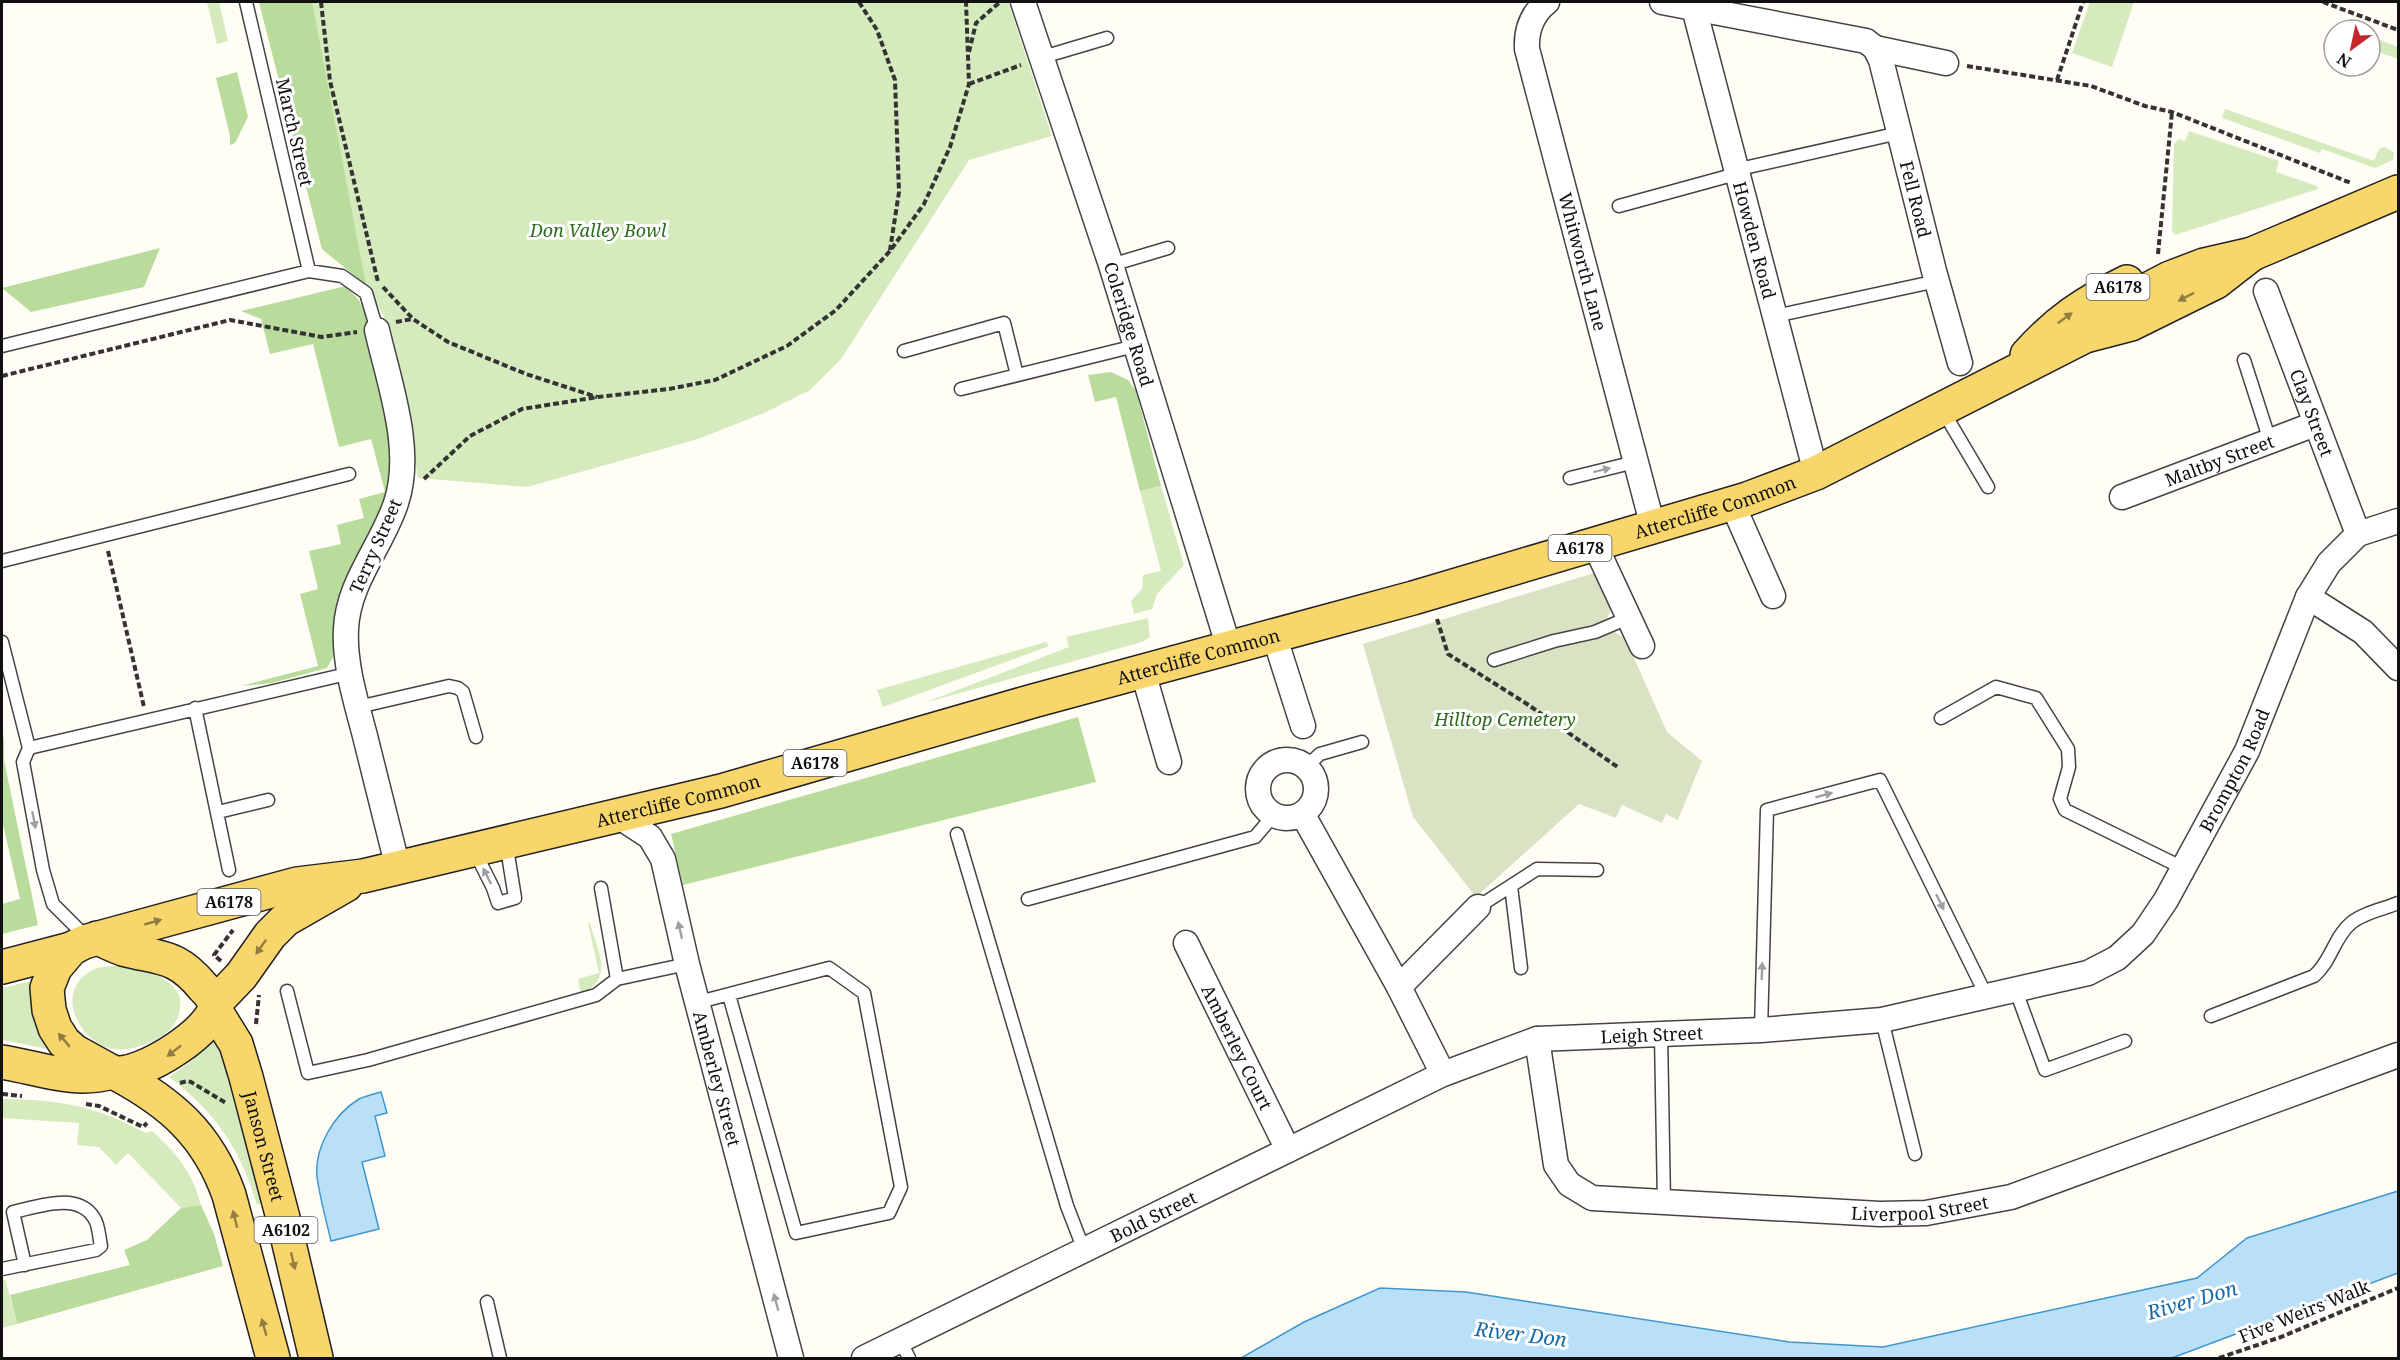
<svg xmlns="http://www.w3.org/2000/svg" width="2400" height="1360" font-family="'Noto Serif',serif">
  <rect width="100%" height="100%" fill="#fffdf5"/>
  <path fill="#d5ebbd" d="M207 2H219L228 41 217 44Z
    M259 2H1008L1052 136 969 160 841 359 810 390 764 413 698 439 527 487 418 478 391 329 366 285 322 249Z
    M2090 2H2134L2112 67 2072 53Z
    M2370 36 2398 47V59L2370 49Z
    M2225 109 2374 161 2379 149 2384 147 2394 152 2393 160 2375 168 2322 149 2320 153 2222 118Z
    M2189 131 2279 161 2276 172 2317 186 2318 189 2175 235 2172 231 2174 144 2179 139 2185 141Z
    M1161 486 1184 565 1157 594 1152 609 1134 614 1131 601 1142 589 1143 575 1161 571 1140 491Z
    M1148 618 1150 637 1142 642 924 703 1069 647 1066 637Z
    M1046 642 1049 646 883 707 877 690Z
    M588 923H590C598 954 615 976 581 995L578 979 599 973Z
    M127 966C144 970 163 974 175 989 179 993 181 1000 180 1006 180 1035 139 1052 114 1049 80 1044 53 992 91 971 101 965 115 966 127 966Z
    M36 980 53 1050 2 1040V988Z
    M213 1041 220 1046 230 1067 262 1203 257 1205C240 1148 217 1114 169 1077L190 1062Z
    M2 1099C38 1099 79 1103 112 1117 124 1122 135 1128 146 1133L152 1131C176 1152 193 1173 201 1205L181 1208 128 1153 116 1165 99 1147 77 1145 79 1123 2 1118Z
    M5 1279 17 1324 2 1328V1280Z"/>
  <path fill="#b9dc9c" d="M259 2H312L366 285 322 249Z
    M237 72 248 117 235 143 230 145V136L216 78Z
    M160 248 144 287 31 312 2 288Z
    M346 286 359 300 377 339 400 469 338 611 333 657 327 668 272 683 241 686 318 666 300 594 318 589 309 551 341 544 337 525 364 518 359 499 385 492 371 439 339 447 313 344 270 354 261 319 241 311Z
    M1111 372 1128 380 1136 391 1161 486 1140 491 1116 397 1095 402 1088 375Z
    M1078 717 1096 782 683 885 671 834Z
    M2 728 4 740V760L38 925 2 934V904L20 899 2 820Z
    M201 1205 214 1234 223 1266 17 1324 10 1295 130 1265 124 1250 147 1240 181 1208Z"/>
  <path fill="#d9e3c4" d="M1597 572 1612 607 1607 619C1611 630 1615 633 1625 638L1667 732 1702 761 1678 820 1666 814 1662 823 1622 805 1616 818 1579 804 1476 897 1413 817 1363 644Z"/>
  <path fill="#b9e0f7" stroke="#3f96cf" stroke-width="1.5" d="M381 1092 387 1113 375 1116 385 1156 362 1162 379 1229 331 1241C326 1220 320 1198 317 1177 314 1148 334 1114 359 1099 366 1096 374 1094 381 1092Z
    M2398 1191V1273L2172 1358H1241L1304 1322 1380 1288 1466 1292 1789 1342 1883 1347 2197 1278 2247 1238Z"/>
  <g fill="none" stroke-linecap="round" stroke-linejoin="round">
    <g stroke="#444" stroke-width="15">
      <path id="service" d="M246 2 309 271
        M1043 57 1107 38
        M1735 170 1899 133
        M1619 206 1736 174
        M1111 265 1168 248
        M1775 316 1937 281
        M2 346 309 271 342 276 366 293 377 330
        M904 351 1004 323 1017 375
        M2244 360 2270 441
        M961 389 1135 346
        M1943 411 1988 487
        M1570 478 1635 462
        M2 561 349 474
        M2 642 29 748
        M1494 660 1554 641 1595 632 1628 618
        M358 707 449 686 458 688 463 692 476 737
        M195 708 229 870
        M1941 718 1996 687 2036 698 2068 749 2069 767 2060 799 2065 810 2183 868
        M1306 767 1320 754 1362 742
        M218 812 268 800
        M957 834 1067 1206 1084 1250
        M475 852 493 888 498 903 515 898 506 842
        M1511 886 1521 968
        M601 888 617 979
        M1028 899 1255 837 1273 816
        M1478 907 1537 869 1597 870
        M83 940 78 929 53 904 43 870 23 762 29 748 351 673
        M287 991 308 1073 368 1060 596 995 617 979 687 964
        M2016 991 2045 1070 2125 1041
        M699 1002 829 968 864 993 901 1187 889 1213 796 1233 729 995
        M2211 1016 2314 976C2331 962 2334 937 2351 923 2363 913 2384 909 2398 903
        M1882 1020 1915 1154
        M1761 1030 1767 810 1880 780 1987 997
        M1661 1034 1664 1203
        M2 1269 96 1250 101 1246C99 1237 99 1225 94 1218 78 1191 37 1207 13 1212L25 1265
        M487 1302 500 1358
        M900 1340 909 1358"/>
    </g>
    <g stroke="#444" stroke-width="27">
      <g id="minor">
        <path id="s1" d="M1023 2 1111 265 1229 648"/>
        <path id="s2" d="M1547 2C1532 14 1526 30 1527 49L1653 527"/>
        <path id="s3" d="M1662 2 1866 41 1875 48 1881 60 1934 271 1960 363"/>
        <path id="s4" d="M1694 8 1816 473"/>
        <path d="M1875 48 1946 63"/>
        <path id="s5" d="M2266 291 2358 534"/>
        <path d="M377 330C389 383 414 450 396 503 382 546 348 582 346 629 344 664 356 701 365 736 376 780 387 824 398 868"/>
        <path id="s6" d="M2122 497 2315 424"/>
        <path d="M1732 503 1773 596"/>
        <path d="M1594 543 1642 646"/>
        <path d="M2308 597 2363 632 2398 668"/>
        <path d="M1274 635 1303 726"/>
        <path d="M1143 672 1169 762"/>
        <circle cx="1287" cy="789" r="29"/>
        <path d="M1303 815 1399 987 1443 1074"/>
        <path id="s7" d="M618 816 650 837 663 859 687 964 791 1358"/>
        <path id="s8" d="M1186 943 1288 1150"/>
        <path d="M1399 987 1478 907"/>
        <path id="s9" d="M1537 1039 1556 1165 1569 1184 1592 1198 1880 1214 1926 1213 2011 1197 2398 1055"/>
        <path id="s10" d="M864 1358 1443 1074 1537 1039 1761 1030 1882 1020 2088 973 2117 958 2143 934 2166 900 2247 751 2308 597 2329 563 2358 534 2398 521"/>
      </g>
    </g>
    <g stroke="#222" stroke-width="36">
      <g id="primary">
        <path d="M2107 316 2120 304 2170 278 2204 265 2252 254 2398 192"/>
        <path d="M2027 355C2057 321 2086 302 2127 282"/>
        <path id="s11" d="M97 938C105 941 114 946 123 949 160 959 176 954 203 987 207 991 212 996 214 1002 224 1024 138 1081 112 1072L74 1051 64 1042 55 1028 49 1010 47 988 55 968 71 949 84 942 297 884 363 876 721 791 1033 701 1413 598 1747 499 1816 473 2085 336 2131 324 2216 282 2252 254"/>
        <path d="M2 967 71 949"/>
        <path d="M215 1003 241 976 270 935 285 920 346 885"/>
        <path id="s12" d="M215 1010 236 1044 246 1077 283 1218 316 1358"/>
        <path d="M2 1062C40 1068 73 1083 112 1072"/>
        <path d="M117 1074C171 1103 208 1135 229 1195L273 1358"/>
      </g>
    </g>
    <path stroke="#333" stroke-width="4" stroke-dasharray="6 3" stroke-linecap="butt" d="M321 2 330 81 378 282
      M859 2 877 30 895 80 899 192 890 250
      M2323 2 2398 30
      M969 52 976 23 1000 2
      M1967 66 2091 86 2145 106 2172 112 2351 183
      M2057 80 2083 2
      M969 84 1021 65
      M2158 254 2172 112
      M383 287 413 319 448 342 526 374 597 397
      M396 322 412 319
      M2 376 230 320 322 337 357 332
      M424 479 470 436 522 409 598 397 669 389 715 380 787 346 836 310 890 251 924 204 950 147 969 84 966 2
      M108 551 144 707
      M1437 619 1448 654 1527 704 1619 768
      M221 961 214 955 233 930
      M256 1024 259 995
      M180 1083 187 1081 191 1082 226 1103
      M2 1094 22 1096
      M86 1104 99 1106 143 1127 147 1123
      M2219 1358 2281 1337 2398 1288"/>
    <use href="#service" stroke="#fff" stroke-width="12"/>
    <use href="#minor" stroke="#fff" stroke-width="24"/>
    <use href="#primary" stroke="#f9d66b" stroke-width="33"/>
  </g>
  <defs><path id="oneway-solid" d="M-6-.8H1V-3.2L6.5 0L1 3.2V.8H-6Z" transform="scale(1.5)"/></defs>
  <g fill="#917d42">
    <use href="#oneway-solid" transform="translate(2186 297) rotate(153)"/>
    <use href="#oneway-solid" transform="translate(2065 318) rotate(-36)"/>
    <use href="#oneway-solid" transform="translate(153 922) rotate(-16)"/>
    <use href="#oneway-solid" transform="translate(261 947) rotate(125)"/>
    <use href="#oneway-solid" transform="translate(64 1040) rotate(-130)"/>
    <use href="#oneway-solid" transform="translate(174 1051) rotate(142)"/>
    <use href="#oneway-solid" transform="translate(235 1219) rotate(-104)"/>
    <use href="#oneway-solid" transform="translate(293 1261) rotate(77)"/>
    <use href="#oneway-solid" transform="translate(264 1327) rotate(-106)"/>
  </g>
  <g fill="#a0a0a0">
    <use href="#oneway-solid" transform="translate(1602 470) rotate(-14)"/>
    <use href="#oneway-solid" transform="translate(1824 795) rotate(-15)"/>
    <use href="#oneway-solid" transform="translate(34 820) rotate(79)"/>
    <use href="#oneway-solid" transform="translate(487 876) rotate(-117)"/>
    <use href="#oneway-solid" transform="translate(1940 902) rotate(64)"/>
    <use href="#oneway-solid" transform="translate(680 930) rotate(-103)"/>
    <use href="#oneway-solid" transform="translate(1762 971) rotate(-88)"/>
    <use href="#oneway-solid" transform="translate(776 1302) rotate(-105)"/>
  </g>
  <g text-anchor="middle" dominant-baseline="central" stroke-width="6" stroke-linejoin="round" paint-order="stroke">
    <g fill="#fff" stroke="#585858" stroke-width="1.5">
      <rect x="2086.5" y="274" width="63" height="26" rx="4.5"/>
      <rect x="1548.5" y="535" width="63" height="26" rx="4.5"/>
      <rect x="783.5" y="750" width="63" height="26" rx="4.5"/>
      <rect x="197.5" y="889" width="63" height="26" rx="4.5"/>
      <rect x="254.5" y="1217" width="63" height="26" rx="4.5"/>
    </g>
    <g font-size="16" font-weight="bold" fill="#111">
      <text x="2118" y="287">A6178</text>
      <text x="1580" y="548">A6178</text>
      <text x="815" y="763">A6178</text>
      <text x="229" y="902">A6178</text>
      <text x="286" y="1230">A6102</text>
    </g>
    <g font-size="18" fill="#111" stroke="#fff">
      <text transform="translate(295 132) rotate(77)">March Street</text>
      <text stroke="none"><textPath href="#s3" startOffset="376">Fell Road</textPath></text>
      <text stroke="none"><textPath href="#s4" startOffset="240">Howden Road</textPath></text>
      <text stroke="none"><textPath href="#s2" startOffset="273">Whitworth Lane</textPath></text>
      <text stroke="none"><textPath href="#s1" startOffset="339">Coleridge Road</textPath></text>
      <text stroke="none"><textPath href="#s5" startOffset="130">Clay Street</textPath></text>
      <text stroke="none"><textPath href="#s6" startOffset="104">Maltby Street</textPath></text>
      <text stroke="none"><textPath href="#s11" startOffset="2136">Attercliffe Common</textPath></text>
      <text transform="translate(375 546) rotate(-66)">Terry Street</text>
      <text stroke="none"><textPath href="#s11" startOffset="1598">Attercliffe Common</textPath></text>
      <text stroke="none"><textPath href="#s10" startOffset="1558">Brompton Road</textPath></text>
      <text stroke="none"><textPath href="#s11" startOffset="1058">Attercliffe Common</textPath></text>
      <text stroke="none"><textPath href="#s10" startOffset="860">Leigh Street</textPath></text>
      <text stroke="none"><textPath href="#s8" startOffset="116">Amberley Court</textPath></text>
      <text stroke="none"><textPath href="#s7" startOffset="290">Amberley Street</textPath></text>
      <text stroke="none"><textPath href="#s12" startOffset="146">Janson Street</textPath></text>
      <text stroke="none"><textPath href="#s9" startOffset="506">Liverpool Street</textPath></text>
      <text stroke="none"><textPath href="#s10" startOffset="322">Bold Street</textPath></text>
      <text transform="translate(2304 1311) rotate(-22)">Five Weirs Walk</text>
    </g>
    <g font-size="18" font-style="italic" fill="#2f6b1f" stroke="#fff">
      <text x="598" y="230">Don Valley Bowl</text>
      <text x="1505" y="719">Hilltop Cemetery</text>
    </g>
    <g font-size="20" font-style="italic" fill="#1768a6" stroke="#fff">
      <text transform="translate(2192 1300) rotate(-16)">River Don</text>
      <text transform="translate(1521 1334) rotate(7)">River Don</text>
    </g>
  </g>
  <rect width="2400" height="1360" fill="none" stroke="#111111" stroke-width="6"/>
  <g transform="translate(2352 48) rotate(213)"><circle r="28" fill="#ffffff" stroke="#a0a0a0" stroke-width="1.5"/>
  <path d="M0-4.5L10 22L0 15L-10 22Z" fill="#c4262e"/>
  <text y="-9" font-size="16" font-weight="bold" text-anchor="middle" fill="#111111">N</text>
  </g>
</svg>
